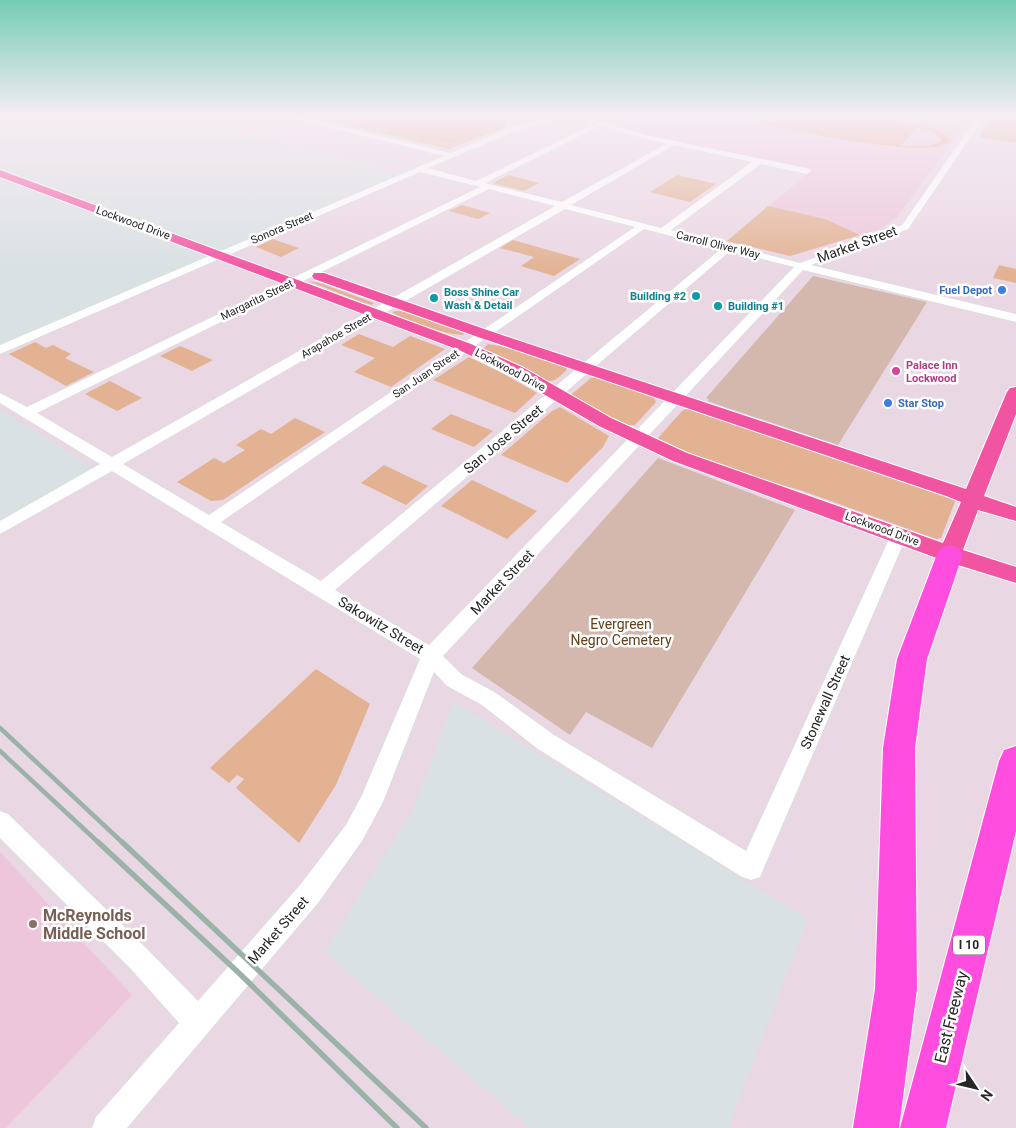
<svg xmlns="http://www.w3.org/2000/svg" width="1016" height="1128" font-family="Roboto,sans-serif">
  <rect width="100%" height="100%" fill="#ead7e4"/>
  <path fill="#d9e1e2" d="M0 116H190L226 128 402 173 0 346Z
    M0 409 96 469 0 522Z
    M453 701 808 919 728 1128H530L324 952 414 808Z"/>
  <path fill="#edc6dc" d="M597 116H885L928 123 933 117 967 122 897 217 882 228 790 256 727 241 813 169 663 139 609 123Z
    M0 852 132 995 6 1128H0Z"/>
  <path fill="#e2b292" d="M307 116H547H522L506 119V127L449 149Z
    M991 116 1016 118V143L979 137Z
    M508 175 539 183 524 191 493 183Z
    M677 175 716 184 690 202 650 192Z
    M462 205 490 213 478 219 449 211Z
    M768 206 825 219 860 235 790 256 727 241Z
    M273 239 299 248 281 257 256 247Z
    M513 240 580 259 554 276 521 266 534 257 500 248Z
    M999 265 1016 269V283L993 278Z
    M308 281 320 283 374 303 371 305 362 302Z
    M397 311C416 312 450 324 465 334 456 339 400 319 392 312Z
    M359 334 393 347 410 336 445 349 391 387 354 372 375 358 341 345Z
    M35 342 46 348 53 345 71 354 65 358 94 372 66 386 9 354Z
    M488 344 505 347 565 366 567 369C563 374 557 380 551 381 541 383 492 356 484 348Z
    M180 346 213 360 192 371 160 356Z
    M469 357 506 375 537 393 515 413 433 380Z
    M599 377 653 396 656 402 635 425 624 426 572 397V394L591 378Z
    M110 381 142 398 117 411 85 394Z
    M560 407 609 436 603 447 567 483 501 455 552 411Z
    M686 409H692L956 499 941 538 936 539 803 491 730 470 660 442 658 438 682 411Z
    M451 414 493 431 474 447 431 429Z
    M295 418 325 432 223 500 211 501 177 482 214 458 224 463 245 450 236 445 261 429 271 434Z
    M384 465 428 486 406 505 361 483Z
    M472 480 537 511 507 539 441 506Z
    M316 669 370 704 336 785 299 843 236 788 244 779 237 775 229 783 210 768Z"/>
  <path fill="#d4b8ae" d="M813 276 927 302 838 445 707 401 709 400 706 398Z
    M658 458 795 510 652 748 586 712 570 735 472 668Z"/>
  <path fill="#ea9d8d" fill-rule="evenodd" d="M751 116C760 116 767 122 776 124L787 116H859L945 130 939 131 948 137 949 141C935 161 799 131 772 126L758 121ZM917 128 932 132 941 139V142L929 146H900Z
    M441 118 470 120 494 125 450 143 386 129 410 122Z"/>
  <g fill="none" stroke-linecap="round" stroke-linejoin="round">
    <g stroke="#cde1d8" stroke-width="1">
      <path id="minor" d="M283 116H296L451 153 509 127 540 119 570 116 515 131 428 168 476 181 594 124 583 116H591L602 122 646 135 810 169 811 171 807 174 761 164 671 230 800 263 876 236 902 225 978 116H985L908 229 811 265 1016 314V322L803 270 443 656 461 674 496 693 554 735 746 851 891 535 893 531 899 529 905 531 907 535 760 877 751 880 742 877 538 749 482 705 447 686 434 672 383 802 362 841 318 903 127 1128H92L96 1117 179 1023 130 968 0 838V811L8 814 148 950 198 1001 300 885 346 825 362 795 420 659 112 471 0 534V521L100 464 0 403V393L27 407 480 187 420 172 0 354V345L444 156ZM600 126 666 144 562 202 485 183ZM674 145 752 162 661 228 571 205ZM489 189 555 206 112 457 37 413ZM565 209 635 227 209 515 123 464ZM644 229 721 249 321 581 221 522ZM730 251 794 267 429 645 335 590Z"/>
    </g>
    <g stroke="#fff" stroke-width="2">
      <path id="major" d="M0 170 471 344 524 368 611 418 687 453 943 543 961 502 946 496 478 337 314 279 312 276 314 273H324L490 331 966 489 1007 392 1010 388 1016 387V414L984 496 1016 507V521L978 510 963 550 1016 567V583L942 560 673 461 599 426 512 376 459 350 0 177Z"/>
    </g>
    <g stroke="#fff" stroke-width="2">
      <path id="highway" d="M950 545 959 548 963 554 927 659 915 748 917 989 899 1128H853L875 989 883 748 897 659 937 554 941 548Z
        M1016 746V831L946 1128H900L999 761 1004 750Z"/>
    </g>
    <use href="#minor" fill="#fff" fill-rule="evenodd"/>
    <use href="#major" fill="#f155a2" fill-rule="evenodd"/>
    <use href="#highway" fill="#ff4de0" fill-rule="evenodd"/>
    <path stroke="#9bb2a8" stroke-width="4.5" d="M0 728 123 843
      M0 751 99 843"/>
    <path stroke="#9bb2a8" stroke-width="5.5" d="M98 842 240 974 397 1128
      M122 842 426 1128"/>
  </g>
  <linearGradient id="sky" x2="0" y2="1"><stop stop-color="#74ccb5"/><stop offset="0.42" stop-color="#f6edf3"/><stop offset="1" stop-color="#f6edf3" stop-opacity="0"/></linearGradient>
  <rect width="1016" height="274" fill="url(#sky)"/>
  <g fill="#3f7fe0" stroke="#fff" stroke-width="2">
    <circle cx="1002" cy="290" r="5"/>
    <circle cx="888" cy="403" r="5"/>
  </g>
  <g fill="#0f9aa8" stroke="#fff" stroke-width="2">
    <circle cx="696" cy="296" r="5"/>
    <circle cx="434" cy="298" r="5"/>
    <circle cx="718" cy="306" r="5"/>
  </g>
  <circle fill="#d1479c" stroke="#fff" stroke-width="2" cx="896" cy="371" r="5"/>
  <circle fill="#8d6e63" stroke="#fff" stroke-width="2" cx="33" cy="924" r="5"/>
  <g text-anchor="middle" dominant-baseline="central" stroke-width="5" stroke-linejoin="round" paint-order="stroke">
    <g font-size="11" fill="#272727" stroke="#fff">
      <text transform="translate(133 223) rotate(20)">Lockwood Drive</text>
      <text transform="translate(282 228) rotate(-23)">Sonora Street</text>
      <text transform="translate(718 245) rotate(14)">Carroll Oliver Way</text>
      <text transform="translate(257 300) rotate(-26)">Margarita Street</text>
      <text transform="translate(336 336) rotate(-30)">Arapahoe Street</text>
      <text transform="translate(510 370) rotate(28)">Lockwood Drive</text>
      <text transform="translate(426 374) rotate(-34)">San Juan Street</text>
      <text transform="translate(882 529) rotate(20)">Lockwood Drive</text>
    </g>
    <g font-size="11" font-weight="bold" fill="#366cbe" stroke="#fff" text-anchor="end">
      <text x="992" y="290">Fuel Depot</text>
      <text x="898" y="403" text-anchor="start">Star Stop</text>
    </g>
    <g font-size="11" font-weight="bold" fill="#0d838f" stroke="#fff" text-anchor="start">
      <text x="444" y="292">Boss Shine Car<tspan x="444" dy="13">Wash &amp; Detail</tspan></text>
      <text x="686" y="296" text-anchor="end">Building #2</text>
      <text x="728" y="306">Building #1</text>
    </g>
    <g font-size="11" font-weight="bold" fill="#b23c85" stroke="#fff" text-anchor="start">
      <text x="906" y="365">Palace Inn<tspan x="906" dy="13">Lockwood</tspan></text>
    </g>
    <rect fill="#fff" stroke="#686868" stroke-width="1" x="953" y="935.5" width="32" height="19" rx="4"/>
    <g font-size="12" font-weight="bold" fill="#272727">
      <text x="969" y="945">I 10</text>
    </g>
    <g font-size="14" fill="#272727" stroke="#fff">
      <text transform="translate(857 244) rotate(-20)">Market Street</text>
      <text transform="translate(503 439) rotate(-40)">San Jose Street</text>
      <text transform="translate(502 582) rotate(-46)">Market Street</text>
      <text transform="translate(381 625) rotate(31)">Sakowitz Street</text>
      <text transform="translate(825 702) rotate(-66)">Stonewall Street</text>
      <text transform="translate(278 930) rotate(-49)">Market Street</text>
    </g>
    <g font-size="14" fill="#634018" stroke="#fff">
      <text x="621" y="624">Evergreen<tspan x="621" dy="16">Negro Cemetery</tspan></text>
    </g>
    <g font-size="16" font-weight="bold" fill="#785e54" stroke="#fff" text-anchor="start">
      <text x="43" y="915">McReynolds<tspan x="43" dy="18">Middle School</tspan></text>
    </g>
    <g font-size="16" fill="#272727" stroke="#fff">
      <text transform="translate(951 1017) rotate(-76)">East Freeway</text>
    </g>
  </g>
  <g transform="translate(976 1088) rotate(125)" stroke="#ffffff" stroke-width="4" paint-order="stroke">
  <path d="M0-4L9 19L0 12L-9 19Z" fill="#272727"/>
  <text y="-8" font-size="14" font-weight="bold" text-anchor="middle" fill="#272727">N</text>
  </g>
</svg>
